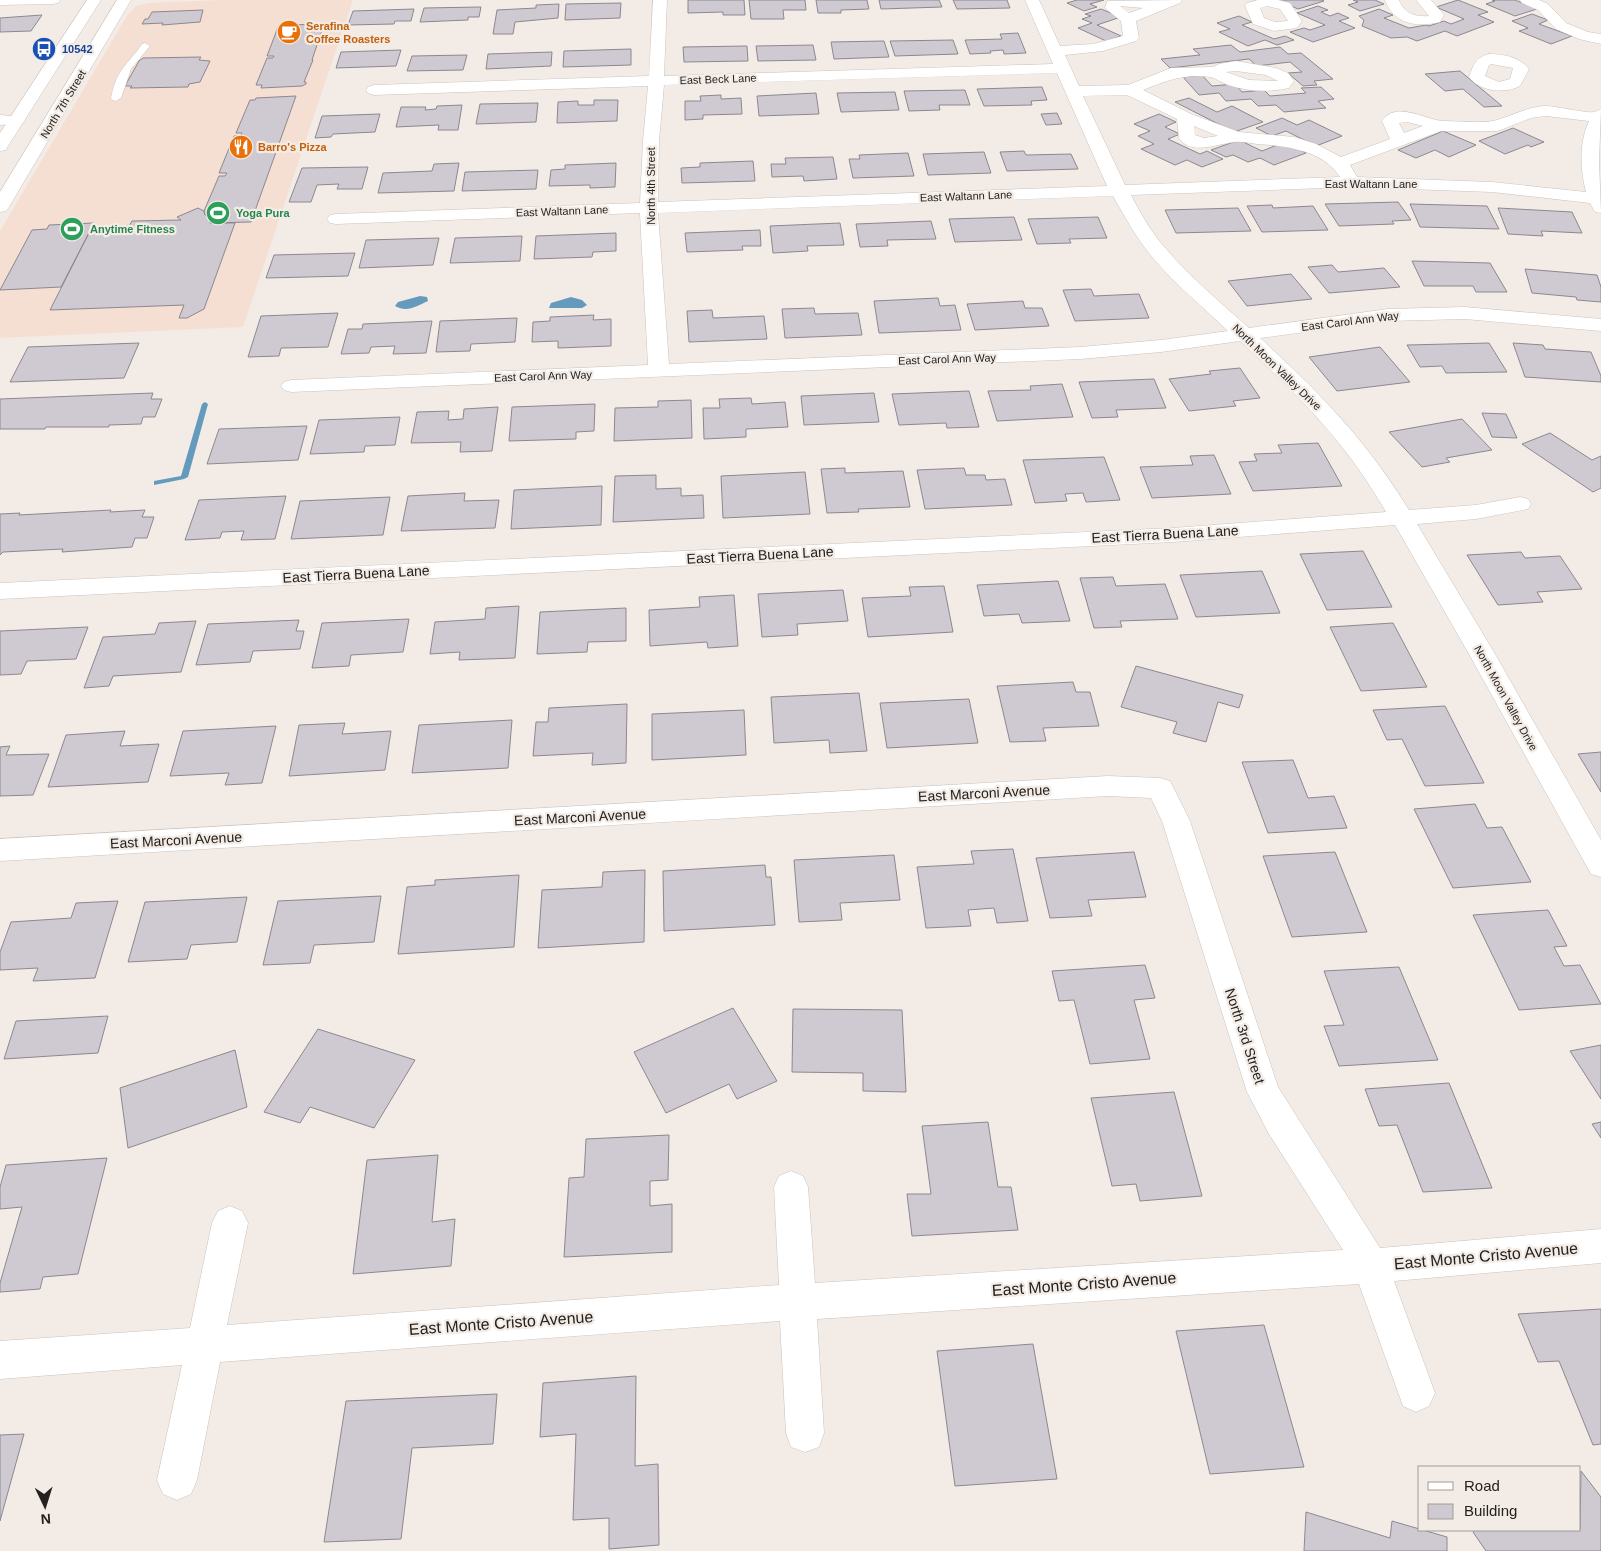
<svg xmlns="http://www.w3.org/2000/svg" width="1601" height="1551" font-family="Arial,sans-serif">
  <rect width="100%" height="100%" fill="#f3ece6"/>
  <path fill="#f5dfd2" d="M221 0H353L243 327 0 338V231L128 14 136 6 148 3Z"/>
  <path fill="#649abb" d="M420 296 427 297 428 301C417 306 407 313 395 306L398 302Z
    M571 297 582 300 587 305 582 308H549L551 303Z"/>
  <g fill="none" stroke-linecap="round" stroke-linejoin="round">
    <path fill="#649abb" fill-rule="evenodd" d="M205 402 208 404 188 477 184 479 154 485V481L181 476 202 404Z"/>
  </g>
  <path fill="#cfcad1" stroke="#8c888f" d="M688 0H744L745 15H723V12L688 13Z
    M749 0H805L806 10H783L784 19H751Z
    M816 0H867L869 9 841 10V13H818Z
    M879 0H939L942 7 881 9Z
    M953 0H1007L1010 8 957 9Z
    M1077 0H1104L1090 4 1097 7 1084 11 1067 3Z
    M1278 0H1322L1324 1 1298 9Z
    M1353 0H1375L1384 4 1360 11 1348 5 1358 2Z
    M1458 0 1488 12 1478 15 1494 22 1457 36 1445 31 1417 41 1407 37 1391 38 1362 26 1364 20 1359 16 1379 9 1393 15 1384 18 1409 28 1426 25 1429 26 1444 21 1451 24 1464 19 1436 7Z
    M1492 0H1515L1537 9 1515 16 1486 4 1495 1Z
    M621 3 620 18 565 20 566 4Z
    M559 4 558 18 515 22 513 34H493L497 10 536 8V5Z
    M1318 6 1328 10 1321 12 1330 16 1338 13 1349 18 1339 21 1355 28 1313 42 1290 32 1304 28 1310 30 1325 25 1297 13Z
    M481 7 479 17H468V20L420 22 424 8Z
    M414 9 411 21H395L394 24 348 25 353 11Z
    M1101 9 1121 17 1097 25 1121 36 1106 41 1078 28 1092 23 1082 19 1091 16 1085 14Z
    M203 10 200 22 162 25 163 23 142 24 145 19H148L152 12Z
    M1532 14 1548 20 1539 24 1572 36 1551 44 1519 31 1528 28 1512 21Z
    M42 15 31 31 0 32V18Z
    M1239 16 1252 22 1242 25 1274 39 1285 36 1294 40 1277 45 1265 40 1248 46 1219 32 1230 29 1217 23Z
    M324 24 312 60H313L304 82H306V84L302 86 261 88 262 85H256L267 58H273L274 56H267L278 27H285L286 25Z
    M1018 33 1026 53 1004 54 1003 50 990 51 991 53 970 54 965 40 1002 39 1000 34Z
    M953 40 958 54 895 56 890 41Z
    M884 41 889 57 834 59 831 42Z
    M813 45 816 60 758 61 756 46Z
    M1231 45 1240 52 1280 47 1288 54 1301 53 1333 79 1314 81 1317 85 1303 86 1288 73 1302 72 1290 62 1257 66 1249 59 1170 68 1161 59 1200 55 1193 49Z
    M747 46 748 61 684 62 683 47Z
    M631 49V65L563 67 564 51Z
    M401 50 396 66 336 68 341 52Z
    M552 52 551 66 486 69 488 54Z
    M467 55 463 70 407 71 412 56Z
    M201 57 199 60 210 61 200 82 189 84 188 87 130 88 132 86H125L139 61 143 58Z
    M1460 71 1502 106 1484 107 1463 89 1445 91 1425 74Z
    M1202 75 1212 86 1235 84 1242 92 1264 90 1270 96 1306 93 1301 88 1321 87 1334 99 1318 101 1326 108 1284 112 1276 105 1258 106 1251 99 1226 101 1219 93 1199 95 1183 77Z
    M1042 87 1047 100 1031 101 1032 105 984 106 977 89Z
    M965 90 970 105H939L940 110 909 111 904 91Z
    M895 92 899 110 841 112 837 93Z
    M816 93 819 114 759 116 757 96Z
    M721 95V99L741 98 742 114 703 115V119L685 120V101H701L700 96Z
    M296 96 251 222 210 223 213 215H205L204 211 219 176H225L227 173H219L234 136H241L242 133H236L250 100H255L256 98Z
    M1189 98 1217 112 1232 106 1263 122 1234 132 1175 102Z
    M594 100H618L617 121 557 123 558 102 578 101V105H594Z
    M538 103 536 122 476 124 480 104Z
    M462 105 458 130H438L439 125 396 127 401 107H426L425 110 436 109 437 106Z
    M1057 113 1062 124 1046 125 1041 114Z
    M380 114 375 132 333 134 331 137 315 138 322 116Z
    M1159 114 1176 122 1165 127 1180 134 1168 139 1200 154 1207 151 1223 159 1202 167 1187 160 1175 165 1141 149 1154 144 1138 136 1150 131 1134 124Z
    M1282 118 1297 125 1309 120 1342 136 1316 146 1286 131 1272 136 1256 128Z
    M1513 128 1544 142 1531 147 1528 145 1505 154 1479 141Z
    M1443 131 1476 145 1449 157 1435 150 1416 158 1398 150Z
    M1239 140 1262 151 1285 142 1306 153 1274 165 1260 158 1248 162 1233 155 1226 157 1211 150Z
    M1024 151 1026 155 1071 154 1078 169 1007 171 1000 152Z
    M984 152 991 173 928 175 923 154Z
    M908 153 914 176 853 178 849 159H860L859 155Z
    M833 157 837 179 804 181 803 176 772 177 771 164H786L785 158Z
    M753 161 755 181 682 183 681 168 700 167V163Z
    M459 163 454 191 378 193 383 173 432 171 434 164Z
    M616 163 615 187 590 188V185L549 186 551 170 565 169V165Z
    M368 167 362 189H337L339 184 317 185 311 202H289L302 168Z
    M538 170 536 189 462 191 465 172Z
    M1398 202 1411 220 1392 221 1394 224 1339 226 1325 204Z
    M1410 204 1487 206 1499 229 1420 227Z
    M1272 205 1273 208 1313 206 1328 230 1262 232 1247 206Z
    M198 208 204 211 205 215H213L210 223H235L204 309 187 318H179L184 305 50 310 92 227 129 226 132 221 181 220 177 217Z
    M1238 208 1251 231 1176 233 1165 210Z
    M1498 208 1572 212 1582 233 1541 231 1543 236 1508 234Z
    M1014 217 1022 240 955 242 949 219Z
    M1098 217 1107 238 1069 239 1071 243 1037 244 1028 219Z
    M931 221 936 239 887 240 888 246 860 247 856 224Z
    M94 223 61 287 0 290 32 230 47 229 49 225Z
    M840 223 844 245 807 246 808 251 773 253 770 226Z
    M760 230 761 246H742L743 250 687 252 685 233Z
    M616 233V251L593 252 592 257 534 259 536 236Z
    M522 236 520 261 450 263 455 238Z
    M439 238 433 265 359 268 366 240Z
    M355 253 348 276 266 278 274 255Z
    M1412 261 1490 263 1507 292H1476L1473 286H1424Z
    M1332 265 1338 272 1384 268 1400 287 1329 293 1308 267Z
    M1525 269 1597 275 1601 287V302L1577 300 1576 297 1532 293Z
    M1291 274 1312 299 1247 306 1228 281Z
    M1091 289 1094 296 1139 294 1149 318 1075 321 1063 290Z
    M938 298 940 306 955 305 961 330 879 333 874 301Z
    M1023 301 1025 308H1042L1049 326 975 330 967 304Z
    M814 308 815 314 858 313 862 335 785 338 782 309Z
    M712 310 713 318 764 316 767 339 689 342 687 311Z
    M338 313 328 347 281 348 279 356 248 357 261 316Z
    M594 315 593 320 611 319V346L558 348V341L532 342 533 322 550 321V317Z
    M517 318 515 342 471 344 470 351 436 352 440 321Z
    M432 321 426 353 393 354 395 346 371 347 369 353 341 354 348 329H362L363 324Z
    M139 343 124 378 10 382 28 347Z
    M1489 343 1507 372 1446 373 1442 366 1420 367 1407 345Z
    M1513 343 1543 345 1545 349 1591 352 1601 376V382L1525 377Z
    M1380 347 1410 382 1337 391 1309 357Z
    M1240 368 1260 398 1233 401 1236 406 1189 411 1169 379 1211 374 1209 371Z
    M1154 379 1166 408 1116 410 1118 417 1092 418 1079 382Z
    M1062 384 1073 417 997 421 988 391 1031 390 1030 386Z
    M969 391 979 427 947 428 946 423 899 425 892 394Z
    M153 393 151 399H162L155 417H143L141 424 109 425V427H46L45 429H0V399Z
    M874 393 879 422 804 425 801 396Z
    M751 398 752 404 785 402 788 427 746 429V437L704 439 703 408H720L719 399Z
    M691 400 692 438 614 441 615 408 658 407V401Z
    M595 404 594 431 576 432V439L509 441 512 407Z
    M498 407 492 451 460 452 461 442 411 443 417 412 449 411 448 420 463 419 464 409Z
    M1482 413 1506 414 1517 438 1492 437Z
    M400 417 395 445 365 446 364 452 310 454 319 420Z
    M1462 419 1492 450 1446 458 1450 462 1422 467 1389 432Z
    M307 426 298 460 207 464 219 429Z
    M1550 433 1592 460 1601 456V488L1593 492 1522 444Z
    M1318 443 1342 486 1253 491 1239 462 1257 461 1254 454 1282 453 1278 445Z
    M1214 455 1231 494 1152 498 1140 467 1193 465 1190 456Z
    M1104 457 1120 500 1086 502 1083 493 1065 494 1067 501 1035 503 1023 460Z
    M845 468V473L903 471 910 507 858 509 859 512 827 513 821 469Z
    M964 468 966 475H985L986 480 1005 479 1012 505 925 509 917 470Z
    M805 472 810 514 723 518 721 476Z
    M656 475V489L681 488V496L703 495 704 518 613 522 615 476Z
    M602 486 601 525 511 529 514 490Z
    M465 493 464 501 499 500 495 528 401 531 408 496Z
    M286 496 275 539 241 540 244 531 222 532 220 538 185 540 199 500Z
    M390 497 383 535 291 539 300 501Z
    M111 510 110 512 145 510 142 517H154L147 538H135L132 547 62 552 63 549 3 552 0 555V514L20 513 19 515Z
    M1363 551 1392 607 1327 610 1300 554Z
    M1521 552 1525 558 1560 556 1582 589 1537 592 1543 602 1498 605 1467 555Z
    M1262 571 1280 613 1196 617 1180 575Z
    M1113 577 1116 586 1165 584 1178 619 1120 621 1122 627 1094 628 1080 578Z
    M1058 581 1070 621 1022 623 1019 614 984 616 977 585Z
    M944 586 953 632 868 637 862 598 911 596 909 587Z
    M843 590 848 621 797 624 798 635 762 637 758 594Z
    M734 595 738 646 708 648 707 642 650 646 649 610 700 607 699 597Z
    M519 606 515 658 459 660 460 652 430 654 435 622 485 619 486 608Z
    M626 608V641L588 642 587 652 537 654 540 612Z
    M409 619 403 652 351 655 349 666 312 668 322 623Z
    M299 620 296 631H304L300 649 253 651 250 662 196 665 208 624Z
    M196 621 181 672 113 676 109 686 84 688 103 637 155 634 159 623Z
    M1393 623 1427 687 1361 691 1330 627Z
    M88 627 76 659 27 661 21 674 0 675V631Z
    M1136 666 1243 695 1239 708 1218 702 1206 742 1173 733 1177 722 1121 707Z
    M1073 682 1076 692H1090L1099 726 1043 728 1046 741 1010 742 997 686Z
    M859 693 867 751 830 753 829 740 774 743 771 697Z
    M969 699 978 743 887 748 880 703Z
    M627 704 626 763 592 765 593 753 533 756 536 722H548L549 708Z
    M1445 706 1484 783 1425 786 1402 739 1387 740 1373 710Z
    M744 710 746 755 652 760V714Z
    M512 720 508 768 412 773 419 725Z
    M345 723 342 734 391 731 385 770 289 776 299 725Z
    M276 726 262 783 225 785 229 773 170 776 183 731Z
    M125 731 120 746 159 744 148 782 48 787 66 735Z
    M10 746 6 755 49 754 33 795 0 796V747Z
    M1601 752V792L1578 754Z
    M1293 760 1308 798 1334 796 1347 828 1268 833 1242 762Z
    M1475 804 1487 828 1502 827 1531 882 1453 888 1414 809Z
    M1013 849 1028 921 997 923 994 908 968 910 971 926 926 928 917 867 974 864 971 851Z
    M1134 852 1146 897 1088 900 1092 916 1050 918 1036 858Z
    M1335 852 1367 932 1292 937 1263 856Z
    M894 855 900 900 840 903 842 920 799 922 794 860Z
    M765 865 766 877H771L775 925 664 931 663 871Z
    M645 870 644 942 538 948 542 890 602 887 603 872Z
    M519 875 514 947 398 954 407 887 435 885V880Z
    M381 896 374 942 314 945 310 963 263 965 278 901Z
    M247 897 237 942 191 945 187 959 128 962 145 902Z
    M118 901 95 978 33 981 38 968 0 970V952L11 922 71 918 76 903Z
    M1548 910 1567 946 1554 947 1564 966 1580 965 1601 1004 1519 1010 1473 915Z
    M1145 965 1155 998 1134 1000 1150 1059 1090 1064 1074 1000 1059 1001 1052 971Z
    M1399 967 1438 1060 1339 1066 1324 1026 1344 1025 1324 971Z
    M733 1008 777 1081 737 1099 729 1084 666 1113 634 1052Z
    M793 1009 902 1010 906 1092 863 1091V1073L792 1072Z
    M108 1016 98 1053 4 1059 16 1021Z
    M318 1029 415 1060 374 1128 310 1107 300 1123 264 1112Z
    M1601 1045V1099L1570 1051Z
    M235 1050 247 1107 128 1148 120 1088Z
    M1449 1083 1492 1188 1423 1192 1397 1125 1379 1126 1365 1089Z
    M1174 1092 1202 1196 1140 1201 1136 1184 1112 1186 1091 1098Z
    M988 1122 998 1187H1011L1018 1230 912 1236 907 1194H931L922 1126Z
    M1601 1122V1138L1592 1124Z
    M669 1135 668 1180 650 1181V1206L672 1204V1252L564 1257 569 1178 584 1177 586 1139Z
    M438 1155 432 1222 455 1219 451 1266 353 1274 367 1160Z
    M107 1158 78 1274 43 1277 40 1289 0 1292V1283L22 1207 0 1209V1187L6 1165Z
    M1601 1309V1444L1593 1445 1559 1361 1538 1362 1518 1314Z
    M1264 1325 1304 1467 1210 1474 1176 1331Z
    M1033 1344 1057 1479 955 1486 937 1351Z
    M636 1376 635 1466 658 1464 659 1545 609 1549V1518L573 1520 576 1434 540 1437 543 1383Z
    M497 1394 493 1444 412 1448 401 1539 324 1542 346 1401Z
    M24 1434 0 1521V1435Z
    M1581 1471 1601 1497V1551H1486L1473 1532 1476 1530H1580Z
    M1306 1512 1390 1538 1392 1521 1447 1537V1551H1304Z"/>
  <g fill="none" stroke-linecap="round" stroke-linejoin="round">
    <g stroke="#cac3bd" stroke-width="1">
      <path id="lane" d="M145 43 150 46 131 69 121 98 116 101 112 100 111 98C117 68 127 66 142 44Z"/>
    </g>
    <g stroke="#cac3bd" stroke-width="1">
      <path id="street" d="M0 0H60L58 3 53 4 0 5Z
        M653 0H667L664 76 1053 64 1025 0H1039L1060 46 1093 44 1123 36 1121 21 1105 8 1107 1 1182 0 1180 3 1136 21 1139 38 1136 41 1103 51 1065 55 1079 86 1128 85 1171 68 1213 67 1219 64 1236 61 1276 68 1288 73 1294 81 1289 88C1268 93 1247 91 1228 85 1222 83 1216 78 1210 77 1186 73 1165 81 1143 90L1191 114 1239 132 1294 137 1316 144 1341 157 1390 139 1382 121C1396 100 1425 120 1443 121 1457 121 1484 124 1497 120 1514 115 1527 107 1545 106 1557 106 1588 114 1594 112 1597 111 1599 110 1601 109L1599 161 1601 213 1595 212 1590 203 1492 192 1352 187 1131 195C1141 214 1152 234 1167 250 1192 279 1221 303 1249 328L1388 309 1465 307 1601 319V331L1465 319 1388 321 1260 338C1319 392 1367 441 1409 510L1476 505 1520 497 1528 499 1531 504 1528 509 1476 519 1417 524 1495 654 1601 840V877L1591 874 1469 654 1395 525 1173 542 0 599V583L1173 528 1386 512C1346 442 1298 395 1240 341L1161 352 1080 359 291 392 284 390 281 386 284 382 291 380 648 365 640 213 336 224 330 223 327 219 330 215 336 214 640 203 643 141 648 86 374 95 368 93 366 90 368 87 374 85 649 76ZM1120 6 1143 8 1129 13ZM1236 71 1266 75 1278 81 1249 80 1226 72ZM1057 73 1107 186 658 202 659 141 664 85ZM1127 95 1177 119 1179 138C1191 156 1217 144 1234 142 1241 141 1250 143 1257 144 1286 146 1323 150 1340 177L1125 185 1083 96ZM1546 116 1589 121C1579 143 1580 169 1586 192L1492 182 1357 177 1350 165 1441 131H1498L1531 118ZM1407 122 1423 126 1404 133 1399 123ZM1194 126 1218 136 1204 138 1195 135ZM1113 196C1125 217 1137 239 1153 258 1176 285 1203 307 1228 331L1161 340 1080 347 669 364 658 213Z
        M1258 0H1278L1290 3 1302 21 1297 28 1274 31 1253 24 1245 6 1247 3ZM1267 6 1280 9 1288 21 1275 22 1264 18 1260 8Z
        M1385 0H1399C1404 14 1416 17 1429 16L1416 0H1431L1444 15 1440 22C1418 28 1393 24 1385 0Z
        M1520 0H1539L1548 4 1566 23 1588 32 1601 34V44L1579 39 1556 29 1538 10 1522 3Z
        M1489 54C1503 54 1520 57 1529 69L1520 86C1505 94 1480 92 1469 77 1474 64 1475 58 1489 54ZM1491 64 1513 68 1510 79 1499 82 1485 76 1489 65Z
        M0 115 23 117 25 120 23 123 0 125Z
        M1108 776 1160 778 1170 781 1190 821 1278 1087 1380 1248 1601 1229V1263L1394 1281 1435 1393 1429 1406 1416 1412 1403 1406 1359 1284 817 1319 824 1433 819 1447 805 1452 791 1447 786 1433 780 1321 220 1362 197 1480 191 1494 177 1500 163 1494 157 1480 182 1365 0 1379V1341L190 1328 212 1223 218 1211 230 1206 242 1211 248 1223 227 1325 779 1285 774 1187 779 1176 791 1171 803 1176 808 1187 815 1283 1343 1250 1269 1134 1247 1092 1162 821 1151 798 1108 796 0 861V839Z"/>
    </g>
    <g stroke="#cac3bd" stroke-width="1">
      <path id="primary" d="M87 0H101L8 146 6 150 0 151V133Z
        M117 0H131L9 207 6 211 0 212V192Z"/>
    </g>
    <use href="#lane" fill="#fff" fill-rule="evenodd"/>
    <use href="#street" fill="#fff" fill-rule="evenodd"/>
    <use href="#primary" fill="#fff" fill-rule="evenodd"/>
  </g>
  <defs>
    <g id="cafe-disc" transform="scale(1.25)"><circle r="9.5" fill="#e8710a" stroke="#f3ece6"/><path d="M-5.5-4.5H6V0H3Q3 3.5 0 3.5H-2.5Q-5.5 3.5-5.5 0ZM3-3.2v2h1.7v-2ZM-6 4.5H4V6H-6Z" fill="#fff"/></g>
    <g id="bus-disc" transform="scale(1.25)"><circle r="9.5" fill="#1a4fb4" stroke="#f3ece6"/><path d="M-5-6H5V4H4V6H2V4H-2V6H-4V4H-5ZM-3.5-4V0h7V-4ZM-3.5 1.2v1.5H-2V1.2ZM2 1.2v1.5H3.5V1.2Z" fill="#fff"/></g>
    <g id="restaurant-disc" transform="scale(1.25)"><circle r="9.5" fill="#e8710a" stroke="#f3ece6"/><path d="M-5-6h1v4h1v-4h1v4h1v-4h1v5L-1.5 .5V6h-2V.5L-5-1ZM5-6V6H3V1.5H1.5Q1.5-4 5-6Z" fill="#fff"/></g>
    <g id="stadium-disc" transform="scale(1.25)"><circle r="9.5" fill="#2e9e5b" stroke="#f3ece6"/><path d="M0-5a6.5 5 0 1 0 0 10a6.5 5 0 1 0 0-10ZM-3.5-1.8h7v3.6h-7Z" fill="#fff"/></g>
  </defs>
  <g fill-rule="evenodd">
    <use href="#cafe-disc" x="289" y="32"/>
    <use href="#bus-disc" x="44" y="49"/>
    <use href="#restaurant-disc" x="241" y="147"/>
    <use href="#stadium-disc" x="218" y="213"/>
    <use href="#stadium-disc" x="72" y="229"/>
  </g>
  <g text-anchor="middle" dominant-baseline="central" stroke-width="4.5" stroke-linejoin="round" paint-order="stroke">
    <g font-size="11" font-weight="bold" fill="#c56008" stroke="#f3ece6" text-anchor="start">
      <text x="306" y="26">Serafina<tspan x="306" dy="13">Coffee Roasters</tspan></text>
      <text x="258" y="147">Barro's Pizza</text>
    </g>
    <g font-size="11" font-weight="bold" fill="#164399" stroke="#f3ece6" text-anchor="start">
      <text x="62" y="49">10542</text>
    </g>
    <g font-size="11" fill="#24211f" stroke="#f3ece6">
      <text transform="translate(718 79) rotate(-2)">East Beck Lane</text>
      <text transform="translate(63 104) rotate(-59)">North 7th Street</text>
      <text x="1371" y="184">East Waltann Lane</text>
      <text transform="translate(651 186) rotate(-90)">North 4th Street</text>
      <text transform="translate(966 196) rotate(-2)">East Waltann Lane</text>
      <text transform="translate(562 211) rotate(-2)">East Waltann Lane</text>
      <text transform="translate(1350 321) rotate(-7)">East Carol Ann Way</text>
      <text transform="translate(947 359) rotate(-2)">East Carol Ann Way</text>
      <text transform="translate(1277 367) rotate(44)">North Moon Valley Drive</text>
      <text transform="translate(543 376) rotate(-2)">East Carol Ann Way</text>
      <text transform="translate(1506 698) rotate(61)">North Moon Valley Drive</text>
    </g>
    <g font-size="11" font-weight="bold" fill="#27864d" stroke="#f3ece6" text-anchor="start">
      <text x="236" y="213">Yoga Pura</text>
      <text x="90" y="229">Anytime Fitness</text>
    </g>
    <g font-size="14" fill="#24211f" stroke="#f3ece6">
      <text transform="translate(1165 534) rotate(-3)">East Tierra Buena Lane</text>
      <text transform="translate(760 555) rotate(-3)">East Tierra Buena Lane</text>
      <text transform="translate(356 574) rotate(-3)">East Tierra Buena Lane</text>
      <text transform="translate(984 793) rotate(-3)">East Marconi Avenue</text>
      <text transform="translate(580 817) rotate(-3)">East Marconi Avenue</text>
      <text transform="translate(176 840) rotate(-3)">East Marconi Avenue</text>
      <text transform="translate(1245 1036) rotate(72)">North 3rd Street</text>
    </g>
    <g font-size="16" fill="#24211f" stroke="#f3ece6">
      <text transform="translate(1486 1256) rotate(-5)">East Monte Cristo Avenue</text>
      <text transform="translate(1084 1284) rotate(-4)">East Monte Cristo Avenue</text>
      <text transform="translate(501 1323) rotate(-4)">East Monte Cristo Avenue</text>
    </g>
  </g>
  <rect x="1418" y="1466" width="162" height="65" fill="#f3ece6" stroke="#a09b96"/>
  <rect x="1428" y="1482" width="25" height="8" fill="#ffffff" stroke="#a09b96"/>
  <text x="1464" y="1491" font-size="15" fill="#24211f">Road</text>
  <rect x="1428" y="1504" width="25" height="15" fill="#cfcad1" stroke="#a09b96"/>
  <text x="1464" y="1516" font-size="15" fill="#24211f">Building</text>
  <g transform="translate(45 1506) rotate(176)" stroke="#f3ece6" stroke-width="4" paint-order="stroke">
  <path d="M0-4L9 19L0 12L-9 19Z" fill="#24211f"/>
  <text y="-8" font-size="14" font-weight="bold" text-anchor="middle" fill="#24211f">N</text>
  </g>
</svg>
